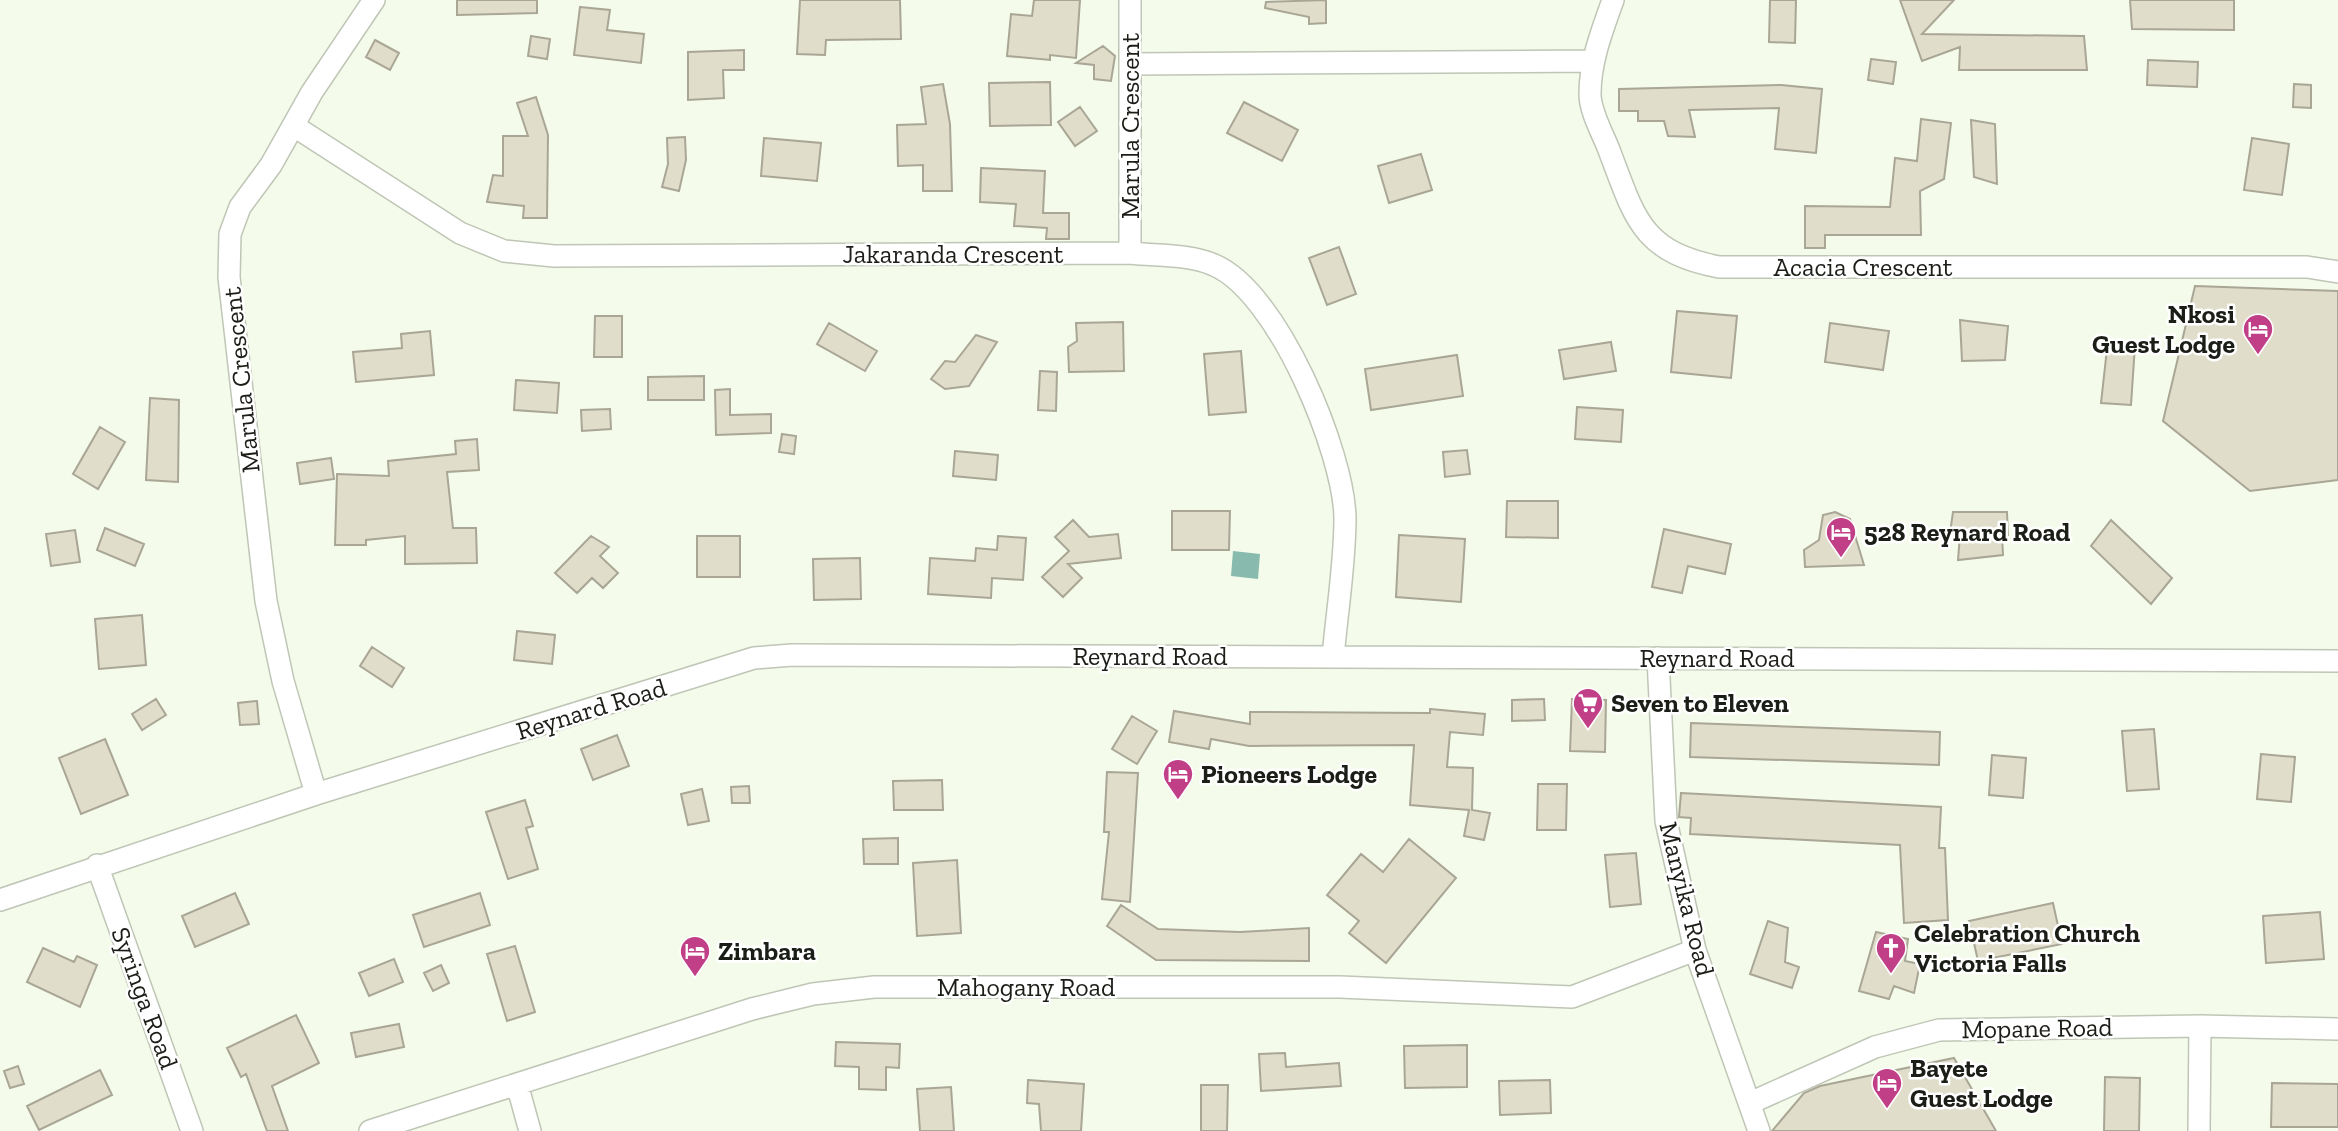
<svg xmlns="http://www.w3.org/2000/svg" width="2338" height="1131" font-family="'Zilla Slab',serif">
  <rect width="100%" height="100%" fill="#f4fbea"/>
  <path fill="#88baae" d="M1233 551 1260 554 1258 579 1231 576Z"/>
  <path fill="#e0ddcb" stroke="#a9a695" stroke-width="2" d="M457 0H537V13L457 15Z
    M800 0H900L901 39 826 40 825 55 797 54Z
    M1034 0H1080L1076 58 1050 55V60L1007 56 1011 14 1032 16Z
    M1326 0V23L1309 24V17L1265 8 1266 2Z
    M1770 0H1796L1795 43 1769 42Z
    M1900 0H1954L1922 34 2084 36 2087 70H1959L1960 47 1922 61Z
    M2130 0H2234V30L2132 29Z
    M580 7 610 10 607 30 644 34 641 63 574 55Z
    M531 36 550 39 547 59 528 56Z
    M375 40 399 53 390 70 366 57Z
    M1103 46 1115 56 1111 81 1094 79V65L1076 63Z
    M744 50V70H723L724 98 688 100V52Z
    M1871 59 1896 62 1893 84 1868 80Z
    M2148 60 2198 62 2197 87 2147 85Z
    M1050 82 1051 125 990 126 989 83Z
    M943 84 950 124 952 191H923V165L898 166 897 125 926 124 921 87Z
    M2294 84 2311 85V108L2293 107Z
    M1781 85 1822 89 1816 153 1775 149 1779 108 1689 110 1695 137 1668 136 1664 121H1638V111H1619V89Z
    M536 97 548 135 547 218H523L524 206 487 202 493 175 503 176V136H528L517 103Z
    M1244 102 1298 130 1282 161 1227 133Z
    M1080 107 1097 131 1075 146 1058 122Z
    M1921 119 1951 123 1944 179 1920 191 1921 235H1825V248H1805V206L1890 207 1895 158 1917 161Z
    M1971 120 1995 124 1997 184 1974 177Z
    M685 137 686 160 679 191 662 187 668 164 667 138Z
    M764 138 821 143 817 181 761 176Z
    M2252 138 2289 144 2282 195 2244 190Z
    M1421 154 1432 190 1389 203 1378 166Z
    M981 168 1045 171 1043 213H1069V239H1046L1047 228 1014 226 1016 204 980 202Z
    M1339 247 1356 294 1327 305 1309 258Z
    M2195 286 2338 291V480L2250 491 2163 421Z
    M1677 311 1737 316 1731 378 1671 372Z
    M595 316H622V357H594Z
    M1960 320 2008 326 2005 360 1962 361Z
    M1123 322 1124 371 1069 372 1068 347 1077 341 1076 323Z
    M829 323 877 351 865 371 817 344Z
    M1830 323 1889 331 1883 370 1825 362Z
    M430 331 434 375 356 382 353 352 402 348 401 334Z
    M976 335 997 342 969 386 945 389 931 379 945 361 955 362Z
    M1611 342 1616 371 1564 379 1559 350Z
    M2135 345 2131 405 2101 403 2107 349Z
    M1241 351 1246 412 1209 415 1204 354Z
    M1457 355 1463 396 1371 410 1365 369Z
    M1040 371 1057 372 1056 411 1038 410Z
    M704 376V400H648V377Z
    M516 380 559 383 557 413 514 410Z
    M730 389V415L771 414V433L716 435 715 390Z
    M150 398 179 400 178 482 146 480Z
    M1577 407 1623 410 1621 442 1575 439Z
    M610 409 611 429 582 431 581 410Z
    M100 427 125 442 98 489 73 474Z
    M782 434 796 436 794 454 779 452Z
    M477 439 479 470 447 472 453 528H476L477 563 405 564V536L366 540V545H335L337 474 389 476 388 461 456 454 455 441Z
    M1467 450 1470 474 1445 477 1443 452Z
    M955 451 998 455 996 480 953 476Z
    M331 458 334 479 300 484 297 463Z
    M1507 501H1558V538L1506 537Z
    M1172 511H1230L1229 550H1172Z
    M1835 512 1850 519 1864 565 1805 567 1804 550 1819 540 1823 515Z
    M1953 512H2007L2008 535H2002L2003 555 1958 560 1960 535 1950 533Z
    M1073 520 1089 537 1118 534 1121 558 1068 564 1082 578 1063 597 1042 577 1069 551 1055 537Z
    M2111 520 2172 578 2151 604 2091 546Z
    M105 528 144 544 135 566 97 550Z
    M1664 529 1731 544 1725 574 1688 566 1682 593 1652 587Z
    M75 530 80 562 51 566 46 534Z
    M1399 535 1465 539 1461 602 1396 597Z
    M591 536 609 547 600 556 618 573 603 588 592 578 577 593 555 573Z
    M697 536H740V577H697Z
    M998 536 1026 538 1023 580 992 578 991 598 928 594 930 558 975 561 976 548 997 550Z
    M860 558 861 599 814 600 813 559Z
    M142 615 146 665 99 669 95 619Z
    M517 631 555 635 552 664 514 660Z
    M372 647 404 668 392 687 360 666Z
    M156 699 166 715 142 730 132 714Z
    M1544 699 1545 720 1512 721V700Z
    M1572 699 1606 700 1605 752 1570 751Z
    M257 701 259 724 240 725 238 703Z
    M1430 709 1485 714 1483 735 1450 732 1447 767 1473 768 1472 810 1490 813 1484 840 1464 836 1469 810 1410 805 1414 745 1249 746 1211 739 1209 749 1169 742 1174 711 1250 724V712L1430 713Z
    M1132 716 1157 731 1137 764 1112 749Z
    M1691 723 1940 732 1939 765 1690 757Z
    M2154 729 2159 789 2127 791 2122 731Z
    M617 735 629 766 593 780 581 749Z
    M105 739 128 795 81 814 59 758Z
    M2261 754 2295 757 2291 802 2257 799Z
    M1992 755 2026 758 2023 798 1989 795Z
    M1107 772 1138 773 1130 902 1102 899 1109 832H1104Z
    M942 780 943 810H894L893 781Z
    M1538 784H1567L1566 830H1537Z
    M749 786 750 803H732L731 787Z
    M702 789 709 821 688 825 681 794Z
    M1681 793 1941 807 1939 848H1945L1948 920 1904 923 1900 845 1690 834 1691 818 1679 817Z
    M525 800 533 826 526 828 538 869 508 879 486 812Z
    M898 838V864H864L863 839Z
    M1409 839 1456 878 1386 963 1349 933 1359 921 1327 895 1361 854 1383 872Z
    M1636 853 1641 904 1610 907 1605 855Z
    M957 860 961 933 917 936 913 863Z
    M235 893 249 924 195 947 182 916Z
    M480 893 490 925 424 947 413 915Z
    M2053 903 2062 944 1978 961 1969 921Z
    M1121 905 1158 929 1240 932 1309 928V961L1156 960 1107 926Z
    M2320 912 2324 959 2266 963 2263 916Z
    M1768 921 1788 928 1785 962 1799 967 1792 988 1750 974Z
    M1876 932 1908 939 1905 961 1920 964 1914 993 1894 986 1889 999 1859 991Z
    M515 946 535 1012 507 1021 487 954Z
    M43 948 74 962 77 956 97 965 80 1007 27 982Z
    M394 959 403 982 369 996 359 973Z
    M441 965 449 983 433 991 424 973Z
    M296 1015 319 1063 272 1086 288 1131H267L246 1074 241 1077 227 1048Z
    M399 1024 404 1047 356 1057 351 1033Z
    M836 1042 900 1044 899 1068 886 1067V1090L859 1089V1067L835 1066Z
    M1467 1045V1087L1405 1088 1404 1046Z
    M1285 1053 1286 1067 1339 1063 1341 1086 1261 1091 1259 1054Z
    M1954 1058 1996 1131H1772L1804 1093 1820 1086Z
    M18 1066 24 1084 10 1088 4 1071Z
    M100 1070 112 1095 39 1130 27 1106Z
    M2105 1077 2140 1078 2139 1131H2104Z
    M1028 1080 1084 1084 1081 1131H1041L1039 1104 1027 1103Z
    M1550 1080 1551 1113 1500 1115 1499 1081Z
    M2272 1083 2338 1084V1127H2271Z
    M1201 1085H1228L1227 1131H1201Z
    M951 1087 954 1131H920L917 1089Z"/>
  <g fill="none" stroke-linecap="round" stroke-linejoin="round">
    <g stroke="#bfc6b6" stroke-width="24">
      <path id="street" d="M1130 0V253
        M1613 0C1602 31 1590 61 1590 94 1590 112 1603 134 1609 150 1635 218 1641 252 1719 267H2307L2338 272
        M1132 64 1593 61
        M294 126 460 233 504 251 554 256 1130 253C1156 256 1190 254 1214 265 1278 292 1344 453 1345 518 1345 564 1337 611 1333 657
        M1658 658 1666 821 1695 950 1759 1131
        M316 794 283 681 266 601 229 277 230 234 240 207 271 165 312 92 374 0
        M97 865 192 1131
        M0 900 316 794 754 658 792 655 2338 661
        M517 1084 530 1131
        M1750 1103 1875 1047 1939 1030 2200 1026 2338 1029
        M370 1131 752 1009 813 994 874 987H1340L1572 997 1695 950
        M2199 1131 2200 1026"/>
    </g>
    <use href="#street" stroke="#fff" stroke-width="21"/>
  </g>
  <defs>
    <g id="hotel-pin" transform="scale(1.575)"><path d="M0 17L-7.5 6A9.5 9.5 0 1 1 7.5 6Z" fill="#c13f87" stroke="#fff"/><path d="M-6-4.5h1.5V1H6V5H4.5V3h-9V5H-6ZM-4 0a1.8 1.8 0 1 1 3.6 0ZM.5 0V-2.5h3Q6-2.5 6 0Z" fill="#fff"/></g>
    <g id="supermarket-pin" transform="scale(1.575)"><path d="M0 17L-7.5 6A9.5 9.5 0 1 1 7.5 6Z" fill="#c13f87" stroke="#fff"/><path d="M-6-5.5h2.5l.6 2H6L4.5 2H-2.5L-4.4-4H-6ZM-1.5 3.2a1.3 1.3 0 1 0 .1 0ZM3 3.2a1.3 1.3 0 1 0 .1 0Z" fill="#fff"/></g>
    <g id="church-pin" transform="scale(1.575)"><path d="M0 17L-7.5 6A9.5 9.5 0 1 1 7.5 6Z" fill="#c13f87" stroke="#fff"/><path d="M-1.2-6h2.4v3.5h3.3v2.4h-3.3V6h-2.4V-.1h-3.3v-2.4h3.3Z" fill="#fff"/></g>
  </defs>
  <g fill-rule="evenodd">
    <use href="#hotel-pin" x="2258" y="329"/>
    <use href="#hotel-pin" x="1841" y="532"/>
    <use href="#supermarket-pin" x="1588" y="703"/>
    <use href="#hotel-pin" x="1178" y="774"/>
    <use href="#church-pin" x="1891" y="948"/>
    <use href="#hotel-pin" x="695" y="951"/>
    <use href="#hotel-pin" x="1887" y="1083"/>
  </g>
  <g text-anchor="middle" dominant-baseline="central" stroke-width="5" stroke-linejoin="round" paint-order="stroke">
    <g font-size="26" fill="#1b1d17" stroke="#fff">
      <text transform="translate(1130 126) rotate(-90)">Marula Crescent</text>
      <text x="953" y="254">Jakaranda Crescent</text>
      <text x="1863" y="267">Acacia Crescent</text>
      <text transform="translate(241 380) rotate(-96)">Marula Crescent</text>
      <text x="1150" y="656">Reynard Road</text>
      <text x="1717" y="658">Reynard Road</text>
      <text transform="translate(591 709) rotate(-17)">Reynard Road</text>
      <text transform="translate(1687 899) rotate(76)">Manyika Road</text>
      <text x="1026" y="987">Mahogany Road</text>
      <text transform="translate(145 998) rotate(70)">Syringa Road</text>
      <text transform="translate(2037 1028) rotate(-1)">Mopane Road</text>
    </g>
    <g font-size="26" font-weight="bold" fill="#1b1d17" stroke="#fff" text-anchor="start">
      <text x="2235" y="314" text-anchor="end">Nkosi<tspan x="2235" dy="30">Guest Lodge</tspan></text>
      <text x="1864" y="532">528 Reynard Road</text>
      <text x="1611" y="703">Seven to Eleven</text>
      <text x="1201" y="774">Pioneers Lodge</text>
      <text x="1914" y="933">Celebration Church<tspan x="1914" dy="30">Victoria Falls</tspan></text>
      <text x="718" y="951">Zimbara</text>
      <text x="1910" y="1068">Bayete<tspan x="1910" dy="30">Guest Lodge</tspan></text>
    </g>
  </g>
</svg>
